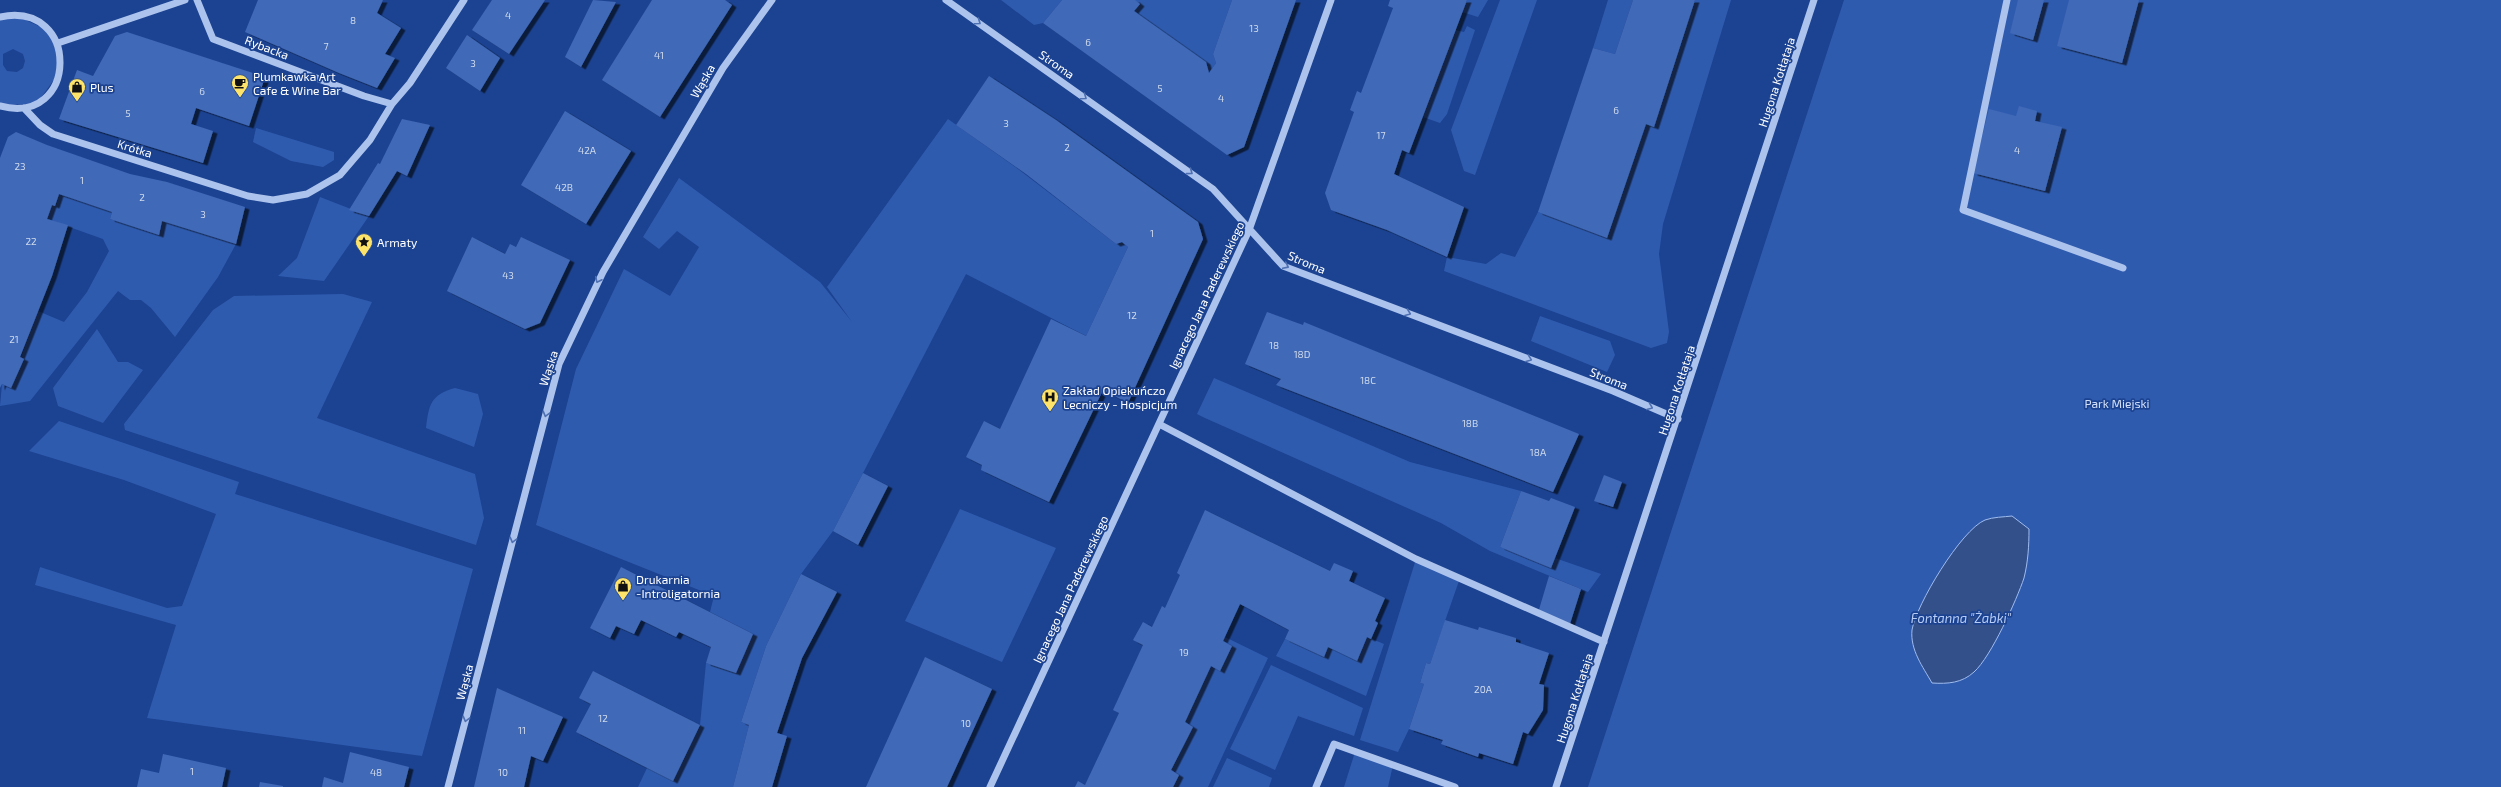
<svg xmlns="http://www.w3.org/2000/svg" width="2501" height="787" font-family="'Exo 2',sans-serif">
  <defs>
    <filter id="shadow"><feDropShadow dx="4.5" dy="2.5" stdDeviation="0" flood-color="#0009"/></filter>
  </defs>
  <rect width="100%" height="100%" fill="#1c4391"/>
  <path fill="#2f5baf" fill-rule="evenodd" d="M1001 0H1062L1043 23 1034 25Z
    M1135 0H1232L1213 54 1216 63 1209 73 1206 62 1134 11Z
    M1467 0H1488L1478 17 1462 12Z
    M1500 0H1537L1475 175 1464 171 1451 130Z
    M1608 0H1633L1615 54 1593 48Z
    M1695 0H1731L1663 224 1659 254 1669 332 1667 343 1651 348 1444 271 1447 257 1486 264 1501 253 1515 257 1538 212 1607 238 1646 124 1654 126Z
    M1844 0H2501V787H1588Z
    M14 15 50 31 61 70 37 103 0 106V17ZM13 49 23 54 25 61 23 68 17 72 7 71 3 65V54Z
    M1467 26 1475 30 1447 114 1440 123 1423 117 1455 30 1464 32Z
    M948 119 1018 169 1116 244 1122 242 1128 247 1086 336 966 274 833 531 801 574 766 646 741 722 749 725 733 787H638L647 768 700 725 706 663 736 673 753 634 710 612 714 596 536 525 576 369 624 269 670 296 699 247 677 231 659 249 643 237 679 178 820 282 852 322 827 287Z
    M256 128 334 152V160L323 167 291 161 253 142Z
    M59 194 112 212 110 219 158 234 162 221 236 244 218 277 175 337 151 308 141 300H130L118 291 30 401 0 406 2 384 11 388 24 359 21 357 38 311 64 322 87 292 109 251 103 239 47 219 52 205 56 206Z
    M320 197 369 216 324 281 278 276 297 258Z
    M343 294 372 302 317 418 475 474 484 518 476 545 125 430 124 424 213 310 234 296Z
    M1540 316 1610 341 1615 355 1607 372 1531 341Z
    M97 329 118 362H128L143 370 103 423 58 406 53 388Z
    M1214 378 1410 462 1521 491 1500 547 1551 567 1555 558 1601 574 1588 592 1581 589 1490 551 1441 523 1205 418 1197 414Z
    M455 388 478 394 483 414 474 447 426 428C429 405 430 395 455 388Z
    M59 421 239 482 235 494 473 569 422 756 147 718 176 625 35 585 40 567 167 608 182 606 216 514 124 480 29 451Z
    M960 509 1056 548 1002 662 905 621Z
    M1416 559 1460 578 1430 664 1426 663 1420 683 1424 684 1409 729 1398 752 1360 740Z
    M1225 637 1268 658 1208 787H1173L1179 775 1171 770 1193 727 1185 722 1211 666 1220 670 1232 646 1223 641Z
    M1367 637 1384 644 1366 696 1276 656 1285 639 1324 657 1328 647 1357 661Z
    M1271 665 1363 708 1354 736 1298 716 1275 770 1230 749Z
    M1355 752 1393 765 1388 787H1344Z
    M1227 758 1272 778 1269 787H1213Z"/>
  <path fill="#34508a" stroke="#9fbcf0" d="M2012 516 2029 529C2029 546 2028 562 2024 578 2017 599 1991 657 1974 672 1962 683 1948 684 1932 683 1923 667 1910 650 1912 630 1916 605 1961 530 1985 520 1993 517 2004 517 2012 516Z"/>
  <path fill="#4069b7" filter="url(#shadow)" d="M258 0H383L377 13 401 28 385 54 395 58 377 88 339 73 245 32Z
    M492 0H545L509 54 472 30Z
    M593 0 616 2 581 67 565 57Z
    M652 0H725L732 5 660 117 602 80Z
    M1062 0H1135L1140 4 1134 11 1206 62 1209 73 1216 63 1213 54 1232 0H1296L1244 147 1227 155 1043 23Z
    M1390 0H1467L1409 153 1402 150 1394 174 1464 207 1447 257 1387 230 1331 210 1325 193 1354 112 1350 110 1357 91 1361 93 1393 8 1388 6Z
    M1633 0H1695L1654 127 1646 124 1607 238 1538 212 1593 48 1615 54Z
    M2018 0H2044L2033 40 2010 33Z
    M2069 0H2139L2122 63 2057 46Z
    M127 32 265 77 249 126 196 108 191 124 213 131 203 163 59 119 77 70 93 76 115 36Z
    M467 35 500 58 480 91 446 68Z
    M989 76 1056 120 1198 222 1203 239 1128 403 1103 390 1049 502 981 470 982 465 966 457 984 421 1000 429 1051 319 1086 336 1128 247 1122 242 1116 244 1026 174 956 125Z
    M2019 106 2037 111 2035 121 2062 127 2045 191 1973 173 1989 109 2016 116Z
    M565 111 631 151 586 224 521 185Z
    M402 119 430 125 407 176 397 171 369 216 349 210 378 163 380 164Z
    M16 132 47 145 130 174 167 182 245 207 236 244 162 221 159 235 110 219 112 212 59 194 55 206 52 205 47 219 68 225 52 276 20 357 24 359 11 388 2 384 0 388V158L8 137Z
    M472 237 505 254 510 244 516 247 521 237 570 260 540 323 525 329 447 291Z
    M1267 312 1303 325 1304 322 1579 434 1553 492 1276 385 1281 379 1245 364Z
    M863 473 888 486 858 545 833 531Z
    M1604 475 1622 482 1613 507 1594 501Z
    M1521 491 1549 501 1551 498 1575 507 1551 568 1500 547Z
    M1205 510 1330 571 1334 563 1353 571 1349 581 1385 598 1375 621 1378 623 1371 639 1367 637 1357 661 1328 647 1324 657 1285 639 1289 630 1240 604 1223 641 1232 646 1220 671 1211 666 1185 722 1193 727 1171 770 1179 775 1173 787H1075L1078 781 1085 785 1119 713 1113 710 1143 645 1133 640 1143 622 1152 627 1162 606 1165 608 1180 575 1177 573Z
    M621 567 753 634 736 673 706 663 711 647 679 632 676 637 641 620 634 634 616 626 610 638 590 628Z
    M801 574 837 592 802 658 777 733 787 736 772 787H733L749 725 741 722 766 646Z
    M1549 576 1581 589 1569 627 1538 613Z
    M1445 620 1478 630 1479 627 1516 638V642L1549 653 1539 684 1544 685 1543 710 1528 734 1523 732 1513 764 1479 753 1478 757 1441 744 1443 740 1409 729 1424 684 1420 683 1426 663 1430 664Z
    M925 657 992 689 947 787H866Z
    M593 671 700 725 673 781 576 732 591 704 579 698Z
    M497 688 563 717 543 761 531 756 524 787H474Z
    M350 752 409 767 404 787H322L324 777 343 783Z
    M163 754 226 768 222 787H137L141 769 159 773Z
    M260 782 283 786V787H259Z"/>
  <g fill="none" stroke-linecap="round" stroke-linejoin="round">
    <path stroke="#acc3ee" stroke-width="7" d="M197 0 213 39 364 96 392 104 410 83 464 0
      M946 0 1213 189 1283 266 1613 391 1678 419
      M2007 0 1963 210 2123 268
      M0 17C81 0 79 127 0 106
      M58 43 185 0
      M24 108 40 125 53 134 248 196 273 200 307 194 340 175 370 140 392 104
      M1159 424 1416 559 1604 642
      M448 787 559 364 603 272 723 68 772 0
      M990 787 1249 230 1331 0
      M1316 787 1334 744 1455 787
      M1556 787 1814 0"/>
  </g>
  <defs><path id="oneway-chevron" d="M-2-3.5L2.5 0L-2 3.5" fill="none" stroke-width="1.6" stroke-linecap="round" stroke-linejoin="round"/></defs>
  <g stroke="#4e70b2">
    <use href="#oneway-chevron" transform="translate(978 22) rotate(35)"/>
    <use href="#oneway-chevron" transform="translate(1084 97) rotate(35)"/>
    <use href="#oneway-chevron" transform="translate(1190 172) rotate(36)"/>
    <use href="#oneway-chevron" transform="translate(1286 266) rotate(26)"/>
    <use href="#oneway-chevron" transform="translate(598 280) rotate(116)"/>
    <use href="#oneway-chevron" transform="translate(1408 313) rotate(21)"/>
    <use href="#oneway-chevron" transform="translate(1529 359) rotate(21)"/>
    <use href="#oneway-chevron" transform="translate(1650 407) rotate(23)"/>
    <use href="#oneway-chevron" transform="translate(546 414) rotate(105)"/>
    <use href="#oneway-chevron" transform="translate(513 540) rotate(105)"/>
    <use href="#oneway-chevron" transform="translate(466 719) rotate(105)"/>
  </g>
  <defs>
    <g id="cafe-pin" transform="scale(0.9)"><path d="M0 17L-7.5 6A9.5 9.5 0 1 1 7.5 6Z" fill="#fee36a" stroke="#1c4391"/><path d="M-5.5-4.5H6V0H3Q3 3.5 0 3.5H-2.5Q-5.5 3.5-5.5 0ZM3-3.2v2h1.7v-2ZM-6 4.5H4V6H-6Z" fill="#111"/></g>
    <g id="shop-pin" transform="scale(0.9)"><path d="M0 17L-7.5 6A9.5 9.5 0 1 1 7.5 6Z" fill="#fee36a" stroke="#1c4391"/><path d="M-5-2.5h2.3a2.7 3.5 0 0 1 5.4 0H5L5.5 6h-11ZM-1.5-2.5h3a1.5 2.3 0 0 0-3 0Z" fill="#111"/></g>
    <g id="sight-pin" transform="scale(0.9)"><path d="M0 17L-7.5 6A9.5 9.5 0 1 1 7.5 6Z" fill="#fee36a" stroke="#1c4391"/><path d="M0-6L1.8-2.2L6-1.7L2.9 1.2L3.7 5.4L0 3.3L-3.7 5.4L-2.9 1.2L-6-1.7L-1.8-2.2Z" fill="#111"/></g>
    <g id="hospital-pin" transform="scale(0.9)"><path d="M0 17L-7.5 6A9.5 9.5 0 1 1 7.5 6Z" fill="#fee36a" stroke="#1c4391"/><path d="M-5-5h3v3.5h4V-5h3V5h-3V1.5h-4V5h-3Z" fill="#111"/></g>
  </defs>
  <g fill-rule="evenodd">
    <use href="#cafe-pin" x="240" y="83"/>
    <use href="#shop-pin" x="77" y="87"/>
    <use href="#sight-pin" x="364" y="242"/>
    <use href="#hospital-pin" x="1050" y="397"/>
    <use href="#shop-pin" x="623" y="586"/>
  </g>
  <g text-anchor="middle" dominant-baseline="central" stroke-width="3.5" stroke-linejoin="round" paint-order="stroke">
    <g font-size="10" fill="#cfdaed">
      <text x="508" y="15">4</text>
      <text x="353" y="20">8</text>
      <text x="1254" y="28">13</text>
      <text x="1088" y="42">6</text>
      <text x="326" y="46">7</text>
      <text x="659" y="55">41</text>
      <text x="473" y="63">3</text>
      <text x="1160" y="88">5</text>
      <text x="202" y="91">6</text>
      <text x="1221" y="98">4</text>
      <text x="1616" y="110">6</text>
      <text x="128" y="113">5</text>
      <text x="1006" y="123">3</text>
      <text x="1381" y="135">17</text>
      <text x="1067" y="147">2</text>
      <text x="587" y="150">42A</text>
      <text x="2017" y="150">4</text>
      <text x="20" y="166">23</text>
      <text x="82" y="180">1</text>
      <text x="564" y="187">42B</text>
      <text x="142" y="197">2</text>
      <text x="203" y="214">3</text>
      <text x="1152" y="233">1</text>
      <text x="31" y="241">22</text>
      <text x="508" y="275">43</text>
      <text x="1132" y="315">12</text>
      <text x="14" y="339">21</text>
      <text x="1274" y="345">18</text>
      <text x="1302" y="354">18D</text>
      <text x="1368" y="380">18C</text>
      <text x="1470" y="423">18B</text>
      <text x="1538" y="452">18A</text>
      <text x="1184" y="652">19</text>
      <text x="1483" y="689">20A</text>
      <text x="603" y="718">12</text>
      <text x="966" y="723">10</text>
      <text x="522" y="730">11</text>
      <text x="192" y="771">1</text>
      <text x="376" y="772">48</text>
      <text x="503" y="772">10</text>
    </g>
    <g font-size="12" fill="#fff" stroke="#1c4391">
      <text transform="translate(267 47) rotate(21)">Rybacka</text>
      <text transform="translate(1057 64) rotate(35)">Stroma</text>
      <text transform="translate(702 81) rotate(-60)">Wąska</text>
      <text transform="translate(1776 82) rotate(-72)">Hugona Kołłątaja</text>
      <text transform="translate(135 148) rotate(17)">Krótka</text>
      <text transform="translate(1307 262) rotate(23)">Stroma</text>
      <text transform="translate(1206 295) rotate(-65)">Ignacego Jana Paderewskiego</text>
      <text transform="translate(548 368) rotate(-72)">Wąska</text>
      <text transform="translate(1609 378) rotate(22)">Stroma</text>
      <text transform="translate(1676 390) rotate(-72)">Hugona Kołłątaja</text>
      <text transform="translate(1070 589) rotate(-65)">Ignacego Jana Paderewskiego</text>
      <text transform="translate(464 682) rotate(-75)">Wąska</text>
      <text transform="translate(1574 698) rotate(-72)">Hugona Kołłątaja</text>
    </g>
    <g font-size="12" fill="#fff" stroke="#1c4391" text-anchor="start">
      <text x="253" y="76">Plumkawka Art<tspan x="253" dy="14">Cafe &amp; Wine Bar</tspan></text>
      <text x="90" y="87">Plus</text>
      <text x="377" y="242">Armaty</text>
      <text x="1063" y="390">Zakład Opiekuńczo<tspan x="1063" dy="14">Lecniczy - Hospicjum</tspan></text>
      <text x="636" y="579">Drukarnia<tspan x="636" dy="14">-Introligatornia</tspan></text>
    </g>
    <g font-size="12" fill="#d2e0fa" stroke="#1c4391">
      <text x="2117" y="403">Park Miejski</text>
    </g>
    <g font-size="13" font-style="italic" fill="#b8cdf5" stroke="#1c4391">
      <text x="1961" y="618">Fontanna "Żabki"</text>
    </g>
  </g>
</svg>
